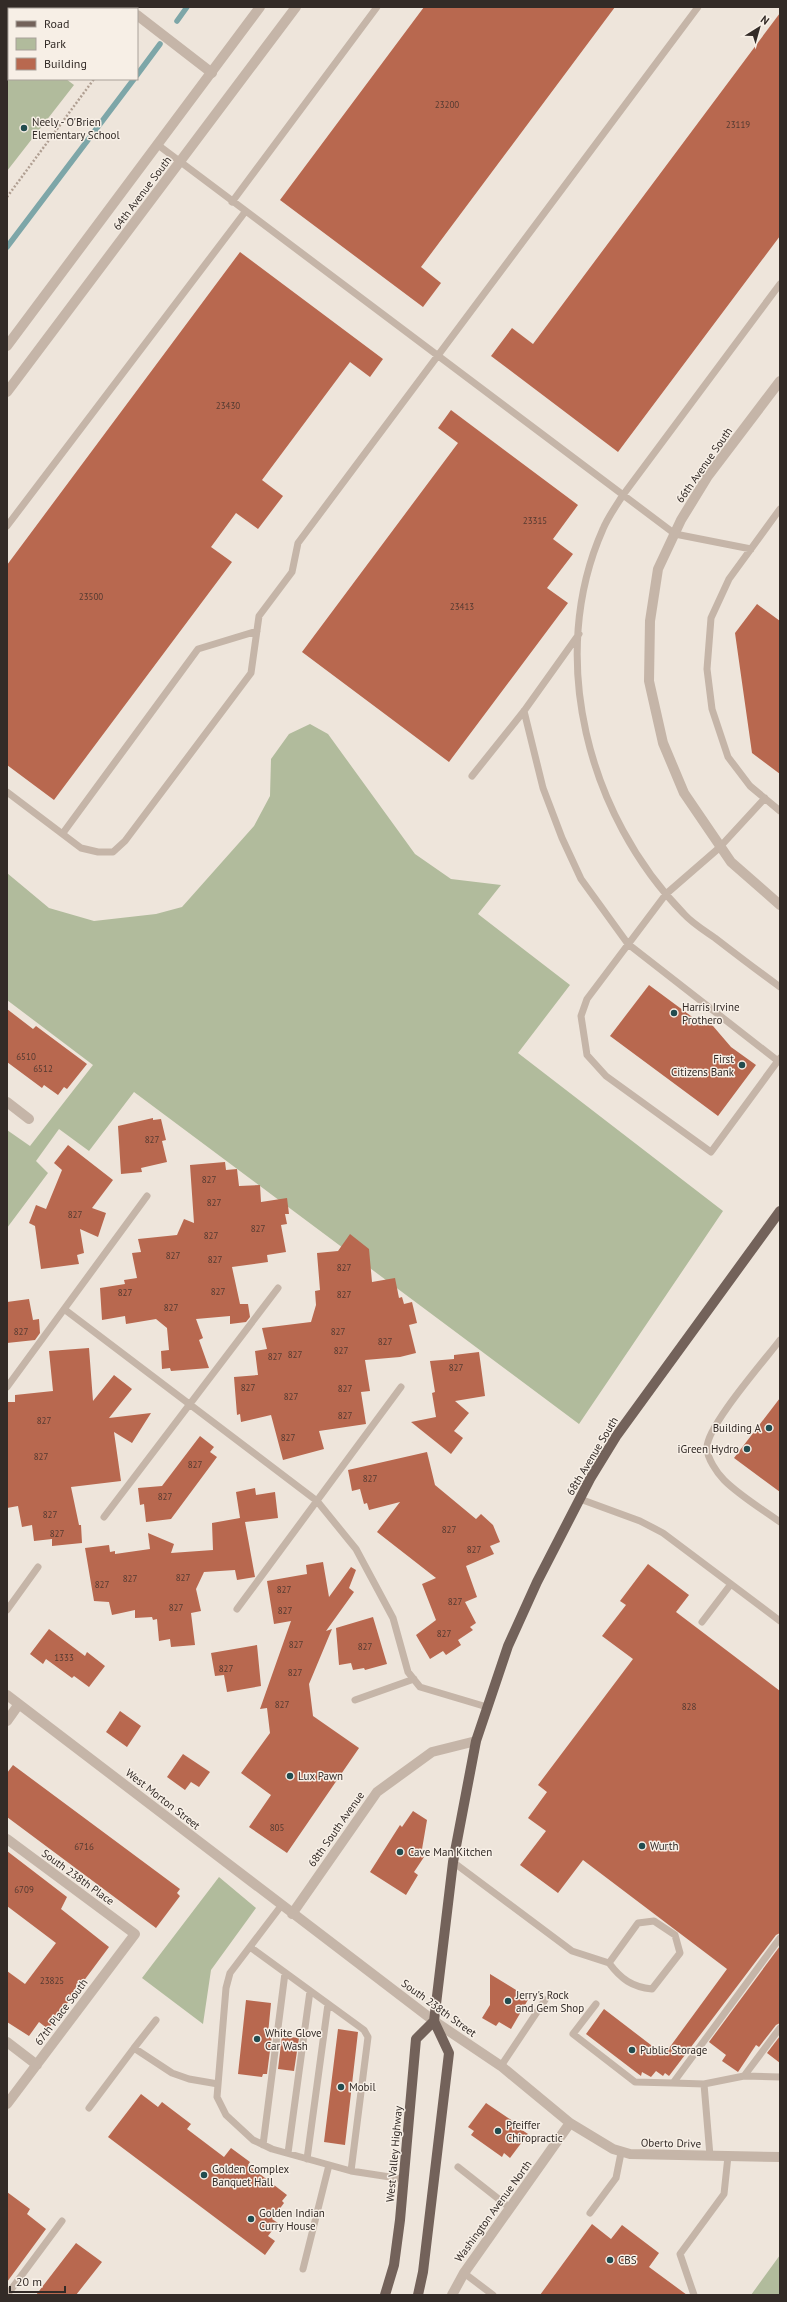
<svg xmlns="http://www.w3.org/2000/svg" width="787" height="2302" font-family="'PT Sans',sans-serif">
  <rect width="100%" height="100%" fill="#eee5db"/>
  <path fill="#b1bb9c" d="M7 34 9 35V79H66L74 85 7 171Z
    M310 724 328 734 415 854 451 879 501 885 478 914 570 985 518 1053 723 1211 579 1424 134 1092 89 1151 59 1129 36 1161 48 1173 7 1228V1130L30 1146 93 1065 7 1000V873L49 908 94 921 156 914 182 907 254 826 270 796 271 759 289 734Z
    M219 1877 256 1908 211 1970 203 2024 142 1978Z
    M780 2255V2295H751Z"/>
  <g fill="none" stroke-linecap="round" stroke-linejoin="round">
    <path stroke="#7da6a8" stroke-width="5.5" d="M177 21 187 7
      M137 75 160 44
      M7 247 134 79"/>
  </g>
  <path fill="#b8684f" d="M424 7H615L421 267 441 283 423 307 280 200Z
    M780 13V236L618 452 491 356 512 328 533 344Z
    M240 252 383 359 370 377 350 362 262 480 283 496 258 529 236 513 211 547 232 562 54 800 7 765V565Z
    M451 410 578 505 553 539 573 554 547 588 568 603 449 762 302 652 458 443 438 428Z
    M757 604 780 621V774L752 753 735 633Z
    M649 985 699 1022 701 1020 713 1026 731 1047 756 1065 718 1116 610 1036Z
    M7 1009 33 1029 36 1026 87 1064 67 1089 64 1087 58 1095 44 1085 42 1088 7 1062Z
    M153 1118V1120L161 1119 166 1140 162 1141 167 1162 141 1168 142 1172 121 1174 118 1126Z
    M68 1145 113 1180 92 1208 106 1213 98 1237 80 1229 84 1253 77 1255 79 1264 41 1269 35 1226 29 1223 36 1205 46 1209 62 1170 54 1163Z
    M225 1162 226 1170 237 1169 239 1186 260 1185 261 1202 287 1198 289 1214H285L287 1224 281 1225 286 1252 267 1255 268 1262 232 1267 240 1304H248L250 1317 246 1322 230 1324V1316L196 1319 203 1338 199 1340 209 1368 171 1371 170 1368 162 1369 161 1351 169 1350 167 1328 156 1319 126 1324 125 1316 102 1320 100 1288 125 1284 124 1280 137 1278 132 1253 141 1252 138 1239 177 1235 184 1219 194 1223 190 1165Z
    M350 1234 369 1249 372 1282 395 1278 399 1298 402 1297 404 1304 412 1302 417 1323 409 1325 416 1353 400 1357 365 1360 370 1391 361 1392 366 1424 319 1431 324 1449 283 1460 271 1415 241 1422 240 1414 237 1415 234 1377 258 1375 255 1351 267 1349 262 1328 311 1322 316 1305 315 1291 320 1290 317 1253 338 1251Z
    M29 1299 33 1320 39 1319 40 1333 35 1340 7 1343V1302Z
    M89 1348 93 1401 114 1375 132 1389 109 1418 151 1413 132 1443 114 1432 121 1481 71 1487 79 1525H81L82 1543 52 1546V1539L34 1541 32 1525 22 1527 18 1506 7 1508V1402H15V1395L53 1391 49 1351Z
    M479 1352 485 1396 455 1401 469 1413 454 1431 463 1438 451 1454 411 1422 436 1417 432 1393 435 1392 430 1361 454 1359V1355Z
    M780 1398V1492L734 1458Z
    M200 1436 214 1447 210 1452 217 1457 171 1519 146 1522 144 1504 140 1505 138 1488 162 1486Z
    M427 1452 435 1485 476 1519 481 1514 493 1525 500 1542 490 1546 494 1554 466 1566 477 1597 465 1602 476 1623 470 1627 473 1630 458 1640 461 1645 446 1655 443 1651 430 1659 416 1635 436 1620 422 1584 436 1578 377 1532 400 1502 369 1510 367 1503 364 1504 360 1489 352 1491 348 1470Z
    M255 1488 256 1495 275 1492 278 1518 245 1522 255 1577 237 1580 235 1570 204 1572 196 1589 201 1611 191 1613 195 1645 171 1647 170 1639 159 1641 157 1619 153 1620 152 1617 135 1618V1610L112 1615 109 1602 94 1601 85 1548 109 1545 110 1552 115 1551V1554L150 1549 148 1533 174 1544 171 1553 213 1550 212 1523 240 1518 236 1492Z
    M323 1562 329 1597 351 1567 356 1570 349 1588 354 1592 326 1631 332 1629 309 1684 313 1716 359 1748 287 1853 249 1827 271 1795 241 1773 270 1733 267 1708 260 1709 291 1621 274 1624 267 1581 307 1574 306 1565Z
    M648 1564 689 1595 676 1612 780 1691V1933L776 1935 669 2076 665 2073 663 2076 656 2071 651 2077 642 2072 641 2076 586 2034 604 2009 664 2055 727 1969 583 1860 558 1893 520 1865 546 1831 528 1818 547 1792 538 1785 633 1659 602 1636 626 1605 620 1601Z
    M373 1617 387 1664 365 1670 364 1668 353 1670 351 1663 339 1665 336 1628Z
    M49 1629 85 1656 87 1652 105 1666 89 1687 74 1676 72 1678 46 1659 43 1664 30 1654Z
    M257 1645 261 1686 227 1692 224 1675 215 1676 211 1653Z
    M120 1711 141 1726 127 1747 106 1732Z
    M183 1754 210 1772 199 1787 191 1782 185 1790 167 1777Z
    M13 1765 180 1889 177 1893 180 1896 156 1928 7 1817V1773Z
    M413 1811 427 1820 421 1855 424 1857 414 1872 418 1875 406 1895 370 1872 400 1825 402 1827Z
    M7 1851 67 1897 61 1909 109 1947 48 2029 39 2022 29 2036 7 2022V1971L25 1984 56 1943 7 1906Z
    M780 1946V2023L776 2025 759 2047 756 2045 738 2072 722 2061 726 2055 709 2042Z
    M490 1974 529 1998 511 2029 499 2022 496 2026 482 2018 490 2005Z
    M246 2000 271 2003 268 2034 272 2035 267 2074H263L262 2077 238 2074Z
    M338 2029 358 2032 345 2145 324 2142Z
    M282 2036 299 2038 294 2071 278 2069Z
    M780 2036V2063L767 2053Z
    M141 2094 158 2107 162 2102 191 2124 187 2129 224 2157 231 2148 250 2162 248 2165 287 2195 282 2201 284 2203 272 2219 278 2223 268 2236 275 2241 265 2255 108 2137Z
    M486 2103 523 2128 522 2130 528 2134 510 2158 504 2153 502 2157 471 2135 474 2131 468 2127Z
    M7 2192 30 2209 27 2214 46 2229 7 2282Z
    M592 2224 611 2239 622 2225 659 2253 649 2267 687 2295H540Z
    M76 2243 102 2262 76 2295H36Z"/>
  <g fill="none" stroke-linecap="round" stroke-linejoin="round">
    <path stroke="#b09f92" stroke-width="2.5" stroke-dasharray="2 2" stroke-linecap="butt" d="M7 197 94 79"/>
    <path stroke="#c5b5a8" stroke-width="7" d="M158 145 675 534 751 549
      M232 202 377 7
      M780 284 623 495C616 506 608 517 603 529 546 657 588 816 684 914 692 923 705 931 715 938 737 955 758 971 780 987
      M780 509 729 579 711 618 707 669 712 709 728 757 750 786 780 811
      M7 526 245 212
      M524 711 543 788 562 838 581 879 628 944 778 1061
      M472 776 524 711 579 634
      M7 792 81 848 98 852H113L125 841 251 673 259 616 292 572 298 543 698 7
      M765 798 719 848 666 894 587 999 581 1016 587 1055 606 1076 711 1152 780 1058
      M63 833 198 649 257 631
      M64 1309 317 1501 356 1549 393 1618 408 1672 420 1687 487 1707
      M780 1340C765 1360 706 1427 707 1448 707 1458 717 1473 724 1480 740 1496 762 1509 780 1522
      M7 1387 147 1196
      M580 1499 640 1521 663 1533 780 1621
      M104 1517 278 1288
      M237 1609 401 1387
      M7 1610 38 1567
      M702 1622 731 1584
      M355 1700 414 1679
      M453 1862 572 1951 609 1963 638 1923 654 1921 675 1935 680 1953 652 1989C632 1987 621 1979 609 1963
      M281 1906 230 1973 226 1988 217 2097 226 2115 253 2140 272 2149 351 2171 403 2179
      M250 1947 364 2030 368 2037 351 2171
      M596 2004 573 2034 635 2082 673 2083 780 1938
      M134 2048 156 2020
      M501 2066 545 2000
      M744 2076 780 2028
      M673 2083 704 2084
      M89 2108 134 2048 172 2073 189 2079 218 2084
      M263 2145 285 1973
      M288 2153 310 1991
      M710 2156 704 2084 744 2076 780 2077
      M307 2159 328 2004
      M458 2167 510 2208
      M590 2213 616 2178 621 2153
      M303 2269 329 2165
      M464 2273 493 2295
      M7 2295 62 2221
      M694 2295 680 2254 724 2194 728 2156"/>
    <path stroke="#c5b5a8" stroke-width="10" d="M126 7 129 9
      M137 15 212 73
      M780 381 708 476 681 520 658 569 650 621 649 681 663 743 684 793 731 862 780 905
      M7 1102 29 1119
      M7 1695 434 2021 501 2066 570 2123 613 2149 630 2154 780 2157
      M7 1721 19 1704
      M7 1839 135 1934 7 2104
      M292 1914 377 1792 432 1752 476 1741
      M7 2042 37 2065
      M452 2295 464 2273 570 2123"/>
    <path stroke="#c5b5a8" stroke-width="10" d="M7 346 260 7
      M7 392 296 7"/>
    <path stroke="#73625a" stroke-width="10" d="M385 2295 394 2265 400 2220 416 2039 434 2021
      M418 2295 423 2272 449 2053 434 2021 453 1862 476 1741 508 1646 537 1582 590 1479 617 1435 780 1211"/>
  </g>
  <g fill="#224c4f" stroke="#f7efe6" stroke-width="1.5">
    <circle cx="24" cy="128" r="4"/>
    <circle cx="674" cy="1013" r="4"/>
    <circle cx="742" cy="1065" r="4"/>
    <circle cx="769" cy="1428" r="4"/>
    <circle cx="747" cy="1449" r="4"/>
    <circle cx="290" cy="1776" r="4"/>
    <circle cx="642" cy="1846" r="4"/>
    <circle cx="400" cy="1852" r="4"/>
    <circle cx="508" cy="2001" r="4"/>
    <circle cx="257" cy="2039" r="4"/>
    <circle cx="632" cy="2050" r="4"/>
    <circle cx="341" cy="2087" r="4"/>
    <circle cx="498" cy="2131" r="4"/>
    <circle cx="204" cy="2175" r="4"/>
    <circle cx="251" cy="2219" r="4"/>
    <circle cx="610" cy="2260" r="4"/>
  </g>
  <g text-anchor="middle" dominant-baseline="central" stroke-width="3" stroke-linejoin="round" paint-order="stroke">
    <g font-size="9" fill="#543a31">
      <text x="447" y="104">23200</text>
      <text x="738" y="124">23119</text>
      <text x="228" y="405">23430</text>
      <text x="535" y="520">23315</text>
      <text x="91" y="596">23500</text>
      <text x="462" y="606">23413</text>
      <text x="26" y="1056">6510</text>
      <text x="43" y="1068">6512</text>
      <text x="152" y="1139">827</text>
      <text x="209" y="1179">827</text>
      <text x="214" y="1202">827</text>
      <text x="75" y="1214">827</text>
      <text x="258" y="1228">827</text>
      <text x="211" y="1235">827</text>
      <text x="173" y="1255">827</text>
      <text x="215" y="1259">827</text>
      <text x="344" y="1267">827</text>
      <text x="218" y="1291">827</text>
      <text x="125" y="1292">827</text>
      <text x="344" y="1294">827</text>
      <text x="171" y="1307">827</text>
      <text x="21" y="1331">827</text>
      <text x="338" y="1331">827</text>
      <text x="385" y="1341">827</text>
      <text x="341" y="1350">827</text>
      <text x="295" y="1354">827</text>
      <text x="275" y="1356">827</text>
      <text x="456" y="1367">827</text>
      <text x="248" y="1387">827</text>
      <text x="345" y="1388">827</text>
      <text x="291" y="1396">827</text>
      <text x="345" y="1415">827</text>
      <text x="44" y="1420">827</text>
      <text x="288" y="1437">827</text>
      <text x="41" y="1456">827</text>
      <text x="195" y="1464">827</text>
      <text x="370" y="1478">827</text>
      <text x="165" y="1496">827</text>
      <text x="50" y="1514">827</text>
      <text x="449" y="1529">827</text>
      <text x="57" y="1533">827</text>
      <text x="474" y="1549">827</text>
      <text x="183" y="1577">827</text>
      <text x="130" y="1578">827</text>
      <text x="102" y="1584">827</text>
      <text x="284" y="1589">827</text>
      <text x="455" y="1601">827</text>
      <text x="176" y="1607">827</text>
      <text x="285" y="1610">827</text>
      <text x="444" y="1633">827</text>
      <text x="296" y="1644">827</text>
      <text x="365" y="1646">827</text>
      <text x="64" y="1657">1333</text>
      <text x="226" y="1668">827</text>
      <text x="295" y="1672">827</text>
      <text x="282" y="1704">827</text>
      <text x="689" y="1706">828</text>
      <text x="277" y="1827">805</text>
      <text x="84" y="1846">6716</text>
      <text x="24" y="1889">6709</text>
      <text x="52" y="1980">23825</text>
    </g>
    <g font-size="11" fill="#332b27" stroke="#f7efe6" text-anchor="start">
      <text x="32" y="122">Neely - O'Brien<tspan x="32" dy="13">Elementary School</tspan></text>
      <text x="682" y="1007">Harris Irvine<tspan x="682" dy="13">Prothero</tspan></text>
      <text x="734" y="1059" text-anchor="end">First<tspan x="734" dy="13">Citizens Bank</tspan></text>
      <text x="761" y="1428" text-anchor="end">Building A</text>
      <text x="739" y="1449" text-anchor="end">iGreen Hydro</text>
      <text x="298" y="1776">Lux Pawn</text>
      <text x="650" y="1846">Wurth</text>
      <text x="408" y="1852">Cave Man Kitchen</text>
      <text x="516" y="1995">Jerry's Rock<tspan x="516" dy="13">and Gem Shop</tspan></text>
      <text x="265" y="2033">White Glove<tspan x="265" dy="13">Car Wash</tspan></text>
      <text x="640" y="2050">Public Storage</text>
      <text x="349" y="2087">Mobil</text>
      <text x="506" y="2125">Pfeiffer<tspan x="506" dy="13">Chiropractic</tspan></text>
      <text x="212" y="2169">Golden Complex<tspan x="212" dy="13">Banquet Hall</tspan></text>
      <text x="259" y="2213">Golden Indian<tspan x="259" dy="13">Curry House</tspan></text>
      <text x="618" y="2260">CBS</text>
    </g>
    <g font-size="11" fill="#332b27" stroke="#f7efe6">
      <text transform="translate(142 193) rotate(-53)">64th Avenue South</text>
      <text transform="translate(704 465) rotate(-55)">66th Avenue South</text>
      <text transform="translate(592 1456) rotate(-59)">68th Avenue South</text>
      <text transform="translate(163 1799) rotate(38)">West Morton Street</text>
      <text transform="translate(336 1829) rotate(-55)">68th South Avenue</text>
      <text transform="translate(78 1877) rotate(36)">South 238th Place</text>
      <text transform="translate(439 2008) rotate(36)">South 238th Street</text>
      <text transform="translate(61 2012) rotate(-53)">67th Place South</text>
      <text transform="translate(671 2143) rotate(1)">Oberto Drive</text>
      <text transform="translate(394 2154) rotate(-85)">West Valley Highway</text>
      <text transform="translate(493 2211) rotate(-54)">Washington Avenue North</text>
    </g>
  </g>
  <rect width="787" height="2302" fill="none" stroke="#332b27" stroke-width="16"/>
  <rect x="8" y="8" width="130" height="72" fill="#f7efe6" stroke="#a9a19a"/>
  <rect x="16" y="21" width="20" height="6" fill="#73625a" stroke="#a9a19a"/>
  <text x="44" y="28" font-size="12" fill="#332b27">Road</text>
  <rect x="16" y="38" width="20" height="12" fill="#b1bb9c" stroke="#a9a19a"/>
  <text x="44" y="48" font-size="12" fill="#332b27">Park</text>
  <rect x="16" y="58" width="20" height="12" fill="#b8684f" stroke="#a9a19a"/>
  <text x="44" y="68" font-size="12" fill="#332b27">Building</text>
  <g transform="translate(759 28) rotate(37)" stroke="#f7efe6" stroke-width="3" paint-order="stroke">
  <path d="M0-3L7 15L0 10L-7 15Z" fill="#332b27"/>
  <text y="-6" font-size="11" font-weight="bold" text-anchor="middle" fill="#332b27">N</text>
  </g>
  <path d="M10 2286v6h55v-6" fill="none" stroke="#332b27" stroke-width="2"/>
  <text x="16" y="2286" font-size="12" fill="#332b27" stroke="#f7efe6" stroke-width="3" paint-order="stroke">20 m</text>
</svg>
